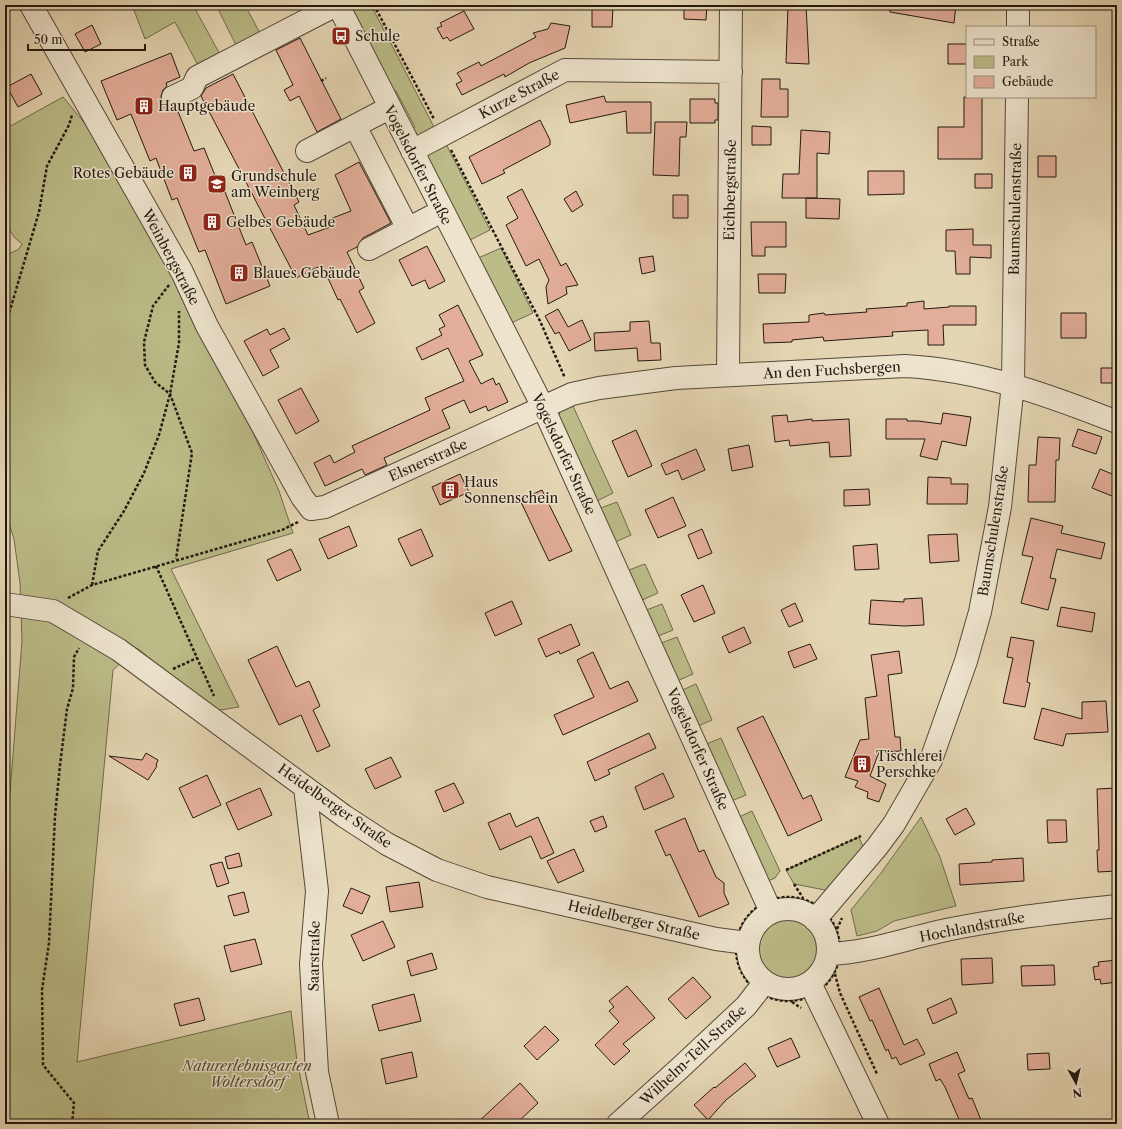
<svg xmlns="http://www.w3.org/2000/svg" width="1122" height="1129" font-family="'Libre Caslon Text',serif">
  <rect width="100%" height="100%" fill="#e5d6b3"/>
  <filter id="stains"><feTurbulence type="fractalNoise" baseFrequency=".005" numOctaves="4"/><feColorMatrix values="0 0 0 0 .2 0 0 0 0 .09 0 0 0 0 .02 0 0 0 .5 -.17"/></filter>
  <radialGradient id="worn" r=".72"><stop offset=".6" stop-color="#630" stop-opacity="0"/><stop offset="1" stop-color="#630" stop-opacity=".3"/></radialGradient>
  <path fill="#bbbc88" stroke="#6f6b4c" d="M132 5H193L223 60 201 71 175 22 145 39Z
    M216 5H245L264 41 240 53Z
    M344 5H371L435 129 416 139 411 130 415 127 396 91 390 94Z
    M63 97 87 126 159 251 241 405 279 491 293 533 171 569 239 707 214 711 137 648 113 670 77 1062 291 1011 297 1061 310 1124H5V856L22 641 20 583 14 539 5 511V256L19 249 22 244 14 237 5 222V129Z
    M446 144 490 230 466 242 422 156Z
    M501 248 533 313 509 324 476 259Z
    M572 404 613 493 595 502 558 417 561 409Z
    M617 502 631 535 613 543 598 509Z
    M645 564 658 593 640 601 626 571Z
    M662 604 673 630 656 637 644 611Z
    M677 637 693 674 675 682 659 644Z
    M696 684 712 720 696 727 680 691Z
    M721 738 746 795 729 802 704 745Z
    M752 811 780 871 775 878 768 881 739 817Z
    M921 817 940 857 956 906 894 921 877 931 857 936 851 910 881 873Z
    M859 837 862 845 866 846 825 890 794 884 786 870Z
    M757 949a31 31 0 1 1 62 0a31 31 0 1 1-62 0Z"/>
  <path fill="#e3ae99" stroke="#231a11" d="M592 5H613L612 27H592Z
    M684 5H707L706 20 684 19Z
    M788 5H806L809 64 786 63Z
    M890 5H956L954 23 890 12Z
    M464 11 474 29 450 41 447 37 443 39 437 28 442 26 440 23Z
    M551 23 570 26 565 48 529 63 505 77 504 74 462 95 456 84 462 81 457 73 479 62 481 66 536 37 533 33 548 29Z
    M92 25 101 44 85 52 75 34Z
    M300 38 341 119 317 132 299 96 290 101 284 90 293 85 276 50Z
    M948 44H967V64H948Z
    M171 53 180 77 166 83 167 86 163 90 161 96 162 102 166 107 177 109 194 151 204 148 222 193 225 192 246 245 252 242 270 286 226 304 205 250 199 252 177 198 172 200 156 158 150 161 131 114 117 120 101 81Z
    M31 74 42 94 18 107 7 87Z
    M233 74 299 202 294 205 308 235 333 226 330 219 351 211 335 175 359 162 391 223 363 238 357 247 347 252 364 288 359 291 375 323 357 333 340 299 338 300 322 265 296 278 201 96 206 88Z
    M762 79H780V89H788V117H761Z
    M604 96 606 102H651V133H627L626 111 570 123 566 105Z
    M964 97H982V159H938V127H964Z
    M690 99H715V103H718V120H715V123H690Z
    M540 120 550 140V145L503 170 505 173 482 184 469 157Z
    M655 122H687L686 137H680L679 176 653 175Z
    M752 126 771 127V145H752Z
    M801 130 830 132 829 154 817 153V198H782L783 174H799Z
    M1038 156H1056V177H1038Z
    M868 171H904V194L868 195Z
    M975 174H992V188H975Z
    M522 189 561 266 566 263 578 285 566 287 567 294 548 304 546 287 549 280 539 259 526 266 506 225 518 218 507 197Z
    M576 191 583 205 572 212 564 199Z
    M673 195H688V218H673Z
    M806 198 840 199 839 219 806 218Z
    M751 222H786V247H765V256H752Z
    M973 229V245H991V258L970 257V274H956L955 251H946V230Z
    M427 246 445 281 429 289 425 280 412 286 399 260Z
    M653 256 655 271 642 274 639 258Z
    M758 274H786L785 293H759Z
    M924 301V309L949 307V306H976V325H943L944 345H928V330L892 332 893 336 824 341 823 337 792 340V342L764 343 763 324 809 322V315L824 313 825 315 867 312 866 309 907 306V303Z
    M458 305 483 355 469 361 481 384 493 378 496 385 499 383 508 402 488 411 486 406 470 413 464 400 442 410 450 428 384 458 387 465 365 475 362 469 325 486 314 463 330 455 334 463 355 452 352 446 430 410 425 398 464 381 448 348 422 360 416 348 442 335 439 329 445 326 439 315Z
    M558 309 568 327 582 320 591 340 569 351 559 332 555 334 545 316Z
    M1061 313H1086V338H1061Z
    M649 321 651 343H660L661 360 638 361 637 348 595 351 594 333 630 331V322Z
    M284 328 290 339 270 350 279 367 263 376 244 341 267 329 270 335Z
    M1101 368H1117V383H1101Z
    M301 388 319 421 296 434 278 400Z
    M943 413 971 417 966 446 942 441 937 460 920 456 925 439H886V419H907V421H918L941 424Z
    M787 415 788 422 812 419V421L849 419 851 456 830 457 829 442 790 446 789 440 775 442 772 416Z
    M1078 429 1102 437 1096 454 1072 446Z
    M636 430 652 466 628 477 612 441Z
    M1038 437 1060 438 1059 460H1056L1055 502H1028L1029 465H1036Z
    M749 445 753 467 732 471 728 449Z
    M696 449 705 470 682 480 678 470 666 475 661 464Z
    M1100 469 1117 476V498L1092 488Z
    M460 474 469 492 440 505 432 487Z
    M928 477 951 478V484H968L967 504H927Z
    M869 489 870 505 844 506V490Z
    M542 490 572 551 549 561 520 500Z
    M673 497 686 526 658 538 645 510Z
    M1031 518 1063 526 1061 533 1105 543 1101 559 1057 549 1050 578 1056 579 1048 610 1021 603 1033 557 1022 555Z
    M349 526 357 546 328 559 319 539Z
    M421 529 433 556 411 566 398 539Z
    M702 529 712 553 698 559 688 535Z
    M957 534 959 561 930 563 928 535Z
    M877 544 879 569 855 570 853 546Z
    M291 549 301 570 277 581 267 560Z
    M703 585 715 613 694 622 681 595Z
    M922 598 924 625 904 626 869 624 871 600 904 602V599Z
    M512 601 522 624 495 636 485 613Z
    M795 603 803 621 789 627 781 610Z
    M1061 607 1095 613 1092 632 1057 626Z
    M571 624 580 645 560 654 559 651 546 657 538 639Z
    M744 627 751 643 729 653 722 637Z
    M1011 637 1034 641 1027 682 1030 683 1025 707 1003 703 1013 658 1007 657Z
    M810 644 817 659 794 668 788 652Z
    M277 646 296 687 309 681 320 706 313 710 330 746 317 752 301 715 279 725 248 660Z
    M899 651 902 673 888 675 895 737H900L901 751 879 752 870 776 886 784 879 802 867 798 868 792 855 787 858 781 845 777 860 740 869 739 865 698 877 696 871 655Z
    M593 652 610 689 628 681 638 701 563 735 554 715 594 697 577 660Z
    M1106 701 1108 732 1066 734 1063 746 1034 739 1042 708 1082 719V702Z
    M763 716 803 799 811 795 822 820 788 836 737 728Z
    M649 733 656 748 608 770 610 774 595 781 587 762Z
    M146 753 158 760 156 765 157 766 148 780 109 756 142 760Z
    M391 757 401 777 375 789 365 769Z
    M663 773 674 797 644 810 635 787Z
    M207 775 221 805 193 818 179 788Z
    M454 783 464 803 444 812 435 791Z
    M260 788 272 815 238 830 226 803Z
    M1117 788V871L1098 872 1097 850H1099L1097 789Z
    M966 808 975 824 955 835 946 819Z
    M510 813 516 827 538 817 554 853 541 859 531 836 500 850 488 823Z
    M603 816 607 827 595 832 590 821Z
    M685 818 699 852 704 850 716 877 724 883V893L729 904 699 917 670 854 666 856 655 831Z
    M1047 820H1066L1067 842 1048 843Z
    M574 849 584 871 558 883 547 861Z
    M239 853 242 866 228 869 225 857Z
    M1023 858 1024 881 960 885 959 864 992 862V860Z
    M222 862 229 883 217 887 210 865Z
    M419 882 423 907 390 912 386 887Z
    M351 888 370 896 362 914 343 906Z
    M244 892 249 912 234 916 228 896Z
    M383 921 395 947 363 961 351 935Z
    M255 939 262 964 231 972 224 946Z
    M432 953 437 969 411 976 407 961Z
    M992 958 993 983 962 985 961 959Z
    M1117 960V982L1101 984 1100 979 1095 980 1093 967 1099 966 1098 962Z
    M1054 965 1055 985 1022 986 1021 966Z
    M693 977 711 997 686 1019 668 999Z
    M627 986 655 1018 623 1044 630 1051 614 1065 595 1045 619 1022 609 1011 614 1007 609 1001Z
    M879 988 904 1045 917 1039 925 1054 900 1065 896 1057 892 1059 888 1049 886 1051 872 1020 870 1021 859 997Z
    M414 994 421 1021 379 1031 372 1005Z
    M199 998 205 1020 180 1026 174 1004Z
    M951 998 957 1013 933 1024 927 1009Z
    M545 1026 559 1040 537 1060 524 1046Z
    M791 1038 800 1057 777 1067 768 1048Z
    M412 1052 417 1077 386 1084 381 1059Z
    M957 1052 965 1071 958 1074 969 1099 972 1098 981 1120 971 1124H961L945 1087 940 1079 936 1081 929 1064Z
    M1049 1053 1050 1069 1028 1070 1027 1054Z
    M745 1063 756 1076 726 1100 708 1120 694 1105 714 1087 715 1088Z
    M520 1083 538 1103 516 1124H476Z"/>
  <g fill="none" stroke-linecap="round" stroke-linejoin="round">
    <g stroke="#54493a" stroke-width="24">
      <path id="minor" d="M31 5 182 272 207 326 302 497 311 509 325 507 572 394 599 388 676 378 905 366C980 370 1048 395 1117 422
        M338 5 543 407 771 912
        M1018 27V5
        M173 97 192 88 197 77 336 5
        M355 126 408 229
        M307 151 389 108
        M412 151 565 70 731 72
        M369 249 442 211
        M728 375 731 5
        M5 604 53 611 119 650 344 816 387 844 437 870 487 887 716 939 747 943
        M305 787 317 891 311 964 317 1072 328 1124
        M748 949a40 40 0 1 1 80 0a40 40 0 1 1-80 0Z
        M815 920 877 847 894 824 931 760 966 661 980 612 1000 507 1013 384 1017 97
        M828 954C869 953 910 937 951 929 1006 918 1061 912 1117 906
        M810 983 878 1124
        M618 1124 680 1068 746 1006 764 983"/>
    </g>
    <path stroke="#231a11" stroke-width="2.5" stroke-dasharray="3 2" stroke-linecap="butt" d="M374 5 434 119
      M321 81 326 78
      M451 150 540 321 565 378
      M169 285 153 306 144 342 145 365 155 382 170 394 192 453 176 559
      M5 327 39 212 47 166 69 125 72 115
      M156 566 214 696
      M92 585 98 551 124 511 144 473 159 435 170 394 179 343V311
      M68 598 92 585 282 530 298 522
      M173 669 197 658
      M786 870 861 836
      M794 884 803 898
      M736 949a52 52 0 1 1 104 0a52 52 0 1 1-104 0Z
      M837 929 842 918
      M835 974 840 993 877 1074
      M792 1002 801 1008
      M72 1124 74 1103 43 1065 42 990 49 943 55 816 60 765 67 709 73 688 74 657 79 648"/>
    <use href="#minor" stroke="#eee4ce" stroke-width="22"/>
  </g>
  <defs>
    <g id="bus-square" transform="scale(1)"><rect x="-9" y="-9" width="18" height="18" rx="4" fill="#8f2418" stroke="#eee4ce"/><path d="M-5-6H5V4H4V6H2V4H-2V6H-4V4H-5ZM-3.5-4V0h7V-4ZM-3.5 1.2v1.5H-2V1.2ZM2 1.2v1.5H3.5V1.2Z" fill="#fff"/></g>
    <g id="building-square" transform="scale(1)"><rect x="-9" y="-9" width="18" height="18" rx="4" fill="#8f2418" stroke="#eee4ce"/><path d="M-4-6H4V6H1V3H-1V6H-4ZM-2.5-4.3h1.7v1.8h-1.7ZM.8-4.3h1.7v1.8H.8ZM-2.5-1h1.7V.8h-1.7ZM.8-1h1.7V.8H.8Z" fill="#fff"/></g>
    <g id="school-square" transform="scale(1)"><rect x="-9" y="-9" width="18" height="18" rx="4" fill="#8f2418" stroke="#eee4ce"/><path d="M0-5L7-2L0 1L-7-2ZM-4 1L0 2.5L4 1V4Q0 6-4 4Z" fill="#fff"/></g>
  </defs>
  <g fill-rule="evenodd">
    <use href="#bus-square" x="341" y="36"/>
    <use href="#building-square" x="144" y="106"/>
    <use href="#building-square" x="188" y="173"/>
    <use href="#school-square" x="217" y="184"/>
    <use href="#building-square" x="212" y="222"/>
    <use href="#building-square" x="239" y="273"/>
    <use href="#building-square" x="450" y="490"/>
    <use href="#building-square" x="862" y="764"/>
  </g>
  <g text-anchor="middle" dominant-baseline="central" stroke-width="3" stroke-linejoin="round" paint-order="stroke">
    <g font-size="14" fill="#231a11" stroke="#eee4ce" text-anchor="start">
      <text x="355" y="36">Schule</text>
      <text x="158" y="106">Hauptgebäude</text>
      <text x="174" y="173" text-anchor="end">Rotes Gebäude</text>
      <text x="231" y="176">Grundschule<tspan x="231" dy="16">am Weinberg</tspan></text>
      <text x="226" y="222">Gelbes Gebäude</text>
      <text x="253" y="273">Blaues Gebäude</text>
      <text x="464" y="482">Haus<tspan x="464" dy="16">Sonnenschein</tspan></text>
      <text x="876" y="756">Tischlerei<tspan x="876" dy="16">Perschke</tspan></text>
    </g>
    <g font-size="14" fill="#231a11" stroke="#eee4ce">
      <text transform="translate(519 94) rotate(-28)">Kurze Straße</text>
      <text transform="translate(418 165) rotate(63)">Vogelsdorfer Straße</text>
      <text transform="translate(730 190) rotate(-89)">Eichbergstraße</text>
      <text transform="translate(1015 209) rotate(-89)">Baumschulenstraße</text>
      <text transform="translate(171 257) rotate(62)">Weinbergstraße</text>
      <text transform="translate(832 370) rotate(-3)">An den Fuchsbergen</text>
      <text transform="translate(564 454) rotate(65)">Vogelsdorfer Straße</text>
      <text transform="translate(428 460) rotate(-24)">Elsnerstraße</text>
      <text transform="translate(993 531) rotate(-81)">Baumschulenstraße</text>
      <text transform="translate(698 749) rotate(66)">Vogelsdorfer Straße</text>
      <text transform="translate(335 806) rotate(35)">Heidelberger Straße</text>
      <text transform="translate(634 920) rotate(13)">Heidelberger Straße</text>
      <text transform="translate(972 927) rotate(-11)">Hochlandstraße</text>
      <text transform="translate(314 956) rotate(-89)">Saarstraße</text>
      <text transform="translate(693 1055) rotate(-43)">Wilhelm-Tell-Straße</text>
    </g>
    <g font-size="14" font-style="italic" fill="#514b35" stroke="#eee4ce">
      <text x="247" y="1066">Naturerlebnisgarten<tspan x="247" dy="16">Woltersdorf</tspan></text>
    </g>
  </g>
  <rect width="1122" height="1129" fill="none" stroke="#e5d6b3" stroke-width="20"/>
  <rect x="6" y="6" width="1110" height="1117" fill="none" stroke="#231a11" stroke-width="2"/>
  <rect x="10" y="10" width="1102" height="1109" fill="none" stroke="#231a11"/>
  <rect x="966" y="26" width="130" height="72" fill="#eee4ce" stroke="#9d9382"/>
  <rect x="974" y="39" width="20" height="6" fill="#eee4ce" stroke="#9d9382"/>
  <text x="1002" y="46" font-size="12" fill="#231a11">Straße</text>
  <rect x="974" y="56" width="20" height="12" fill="#bbbc88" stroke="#9d9382"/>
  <text x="1002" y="66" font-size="12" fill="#231a11">Park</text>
  <rect x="974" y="76" width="20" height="12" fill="#e3ae99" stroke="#9d9382"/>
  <text x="1002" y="86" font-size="12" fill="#231a11">Gebäude</text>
  <g transform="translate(1076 1083) rotate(172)" stroke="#eee4ce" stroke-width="3" paint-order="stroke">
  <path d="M0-3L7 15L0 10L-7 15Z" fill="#231a11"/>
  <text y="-6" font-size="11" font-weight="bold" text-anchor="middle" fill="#231a11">N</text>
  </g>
  <path d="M28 44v6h117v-6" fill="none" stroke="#231a11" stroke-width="2"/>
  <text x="34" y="44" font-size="12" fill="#231a11" stroke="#eee4ce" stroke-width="3" paint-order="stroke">50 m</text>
  <rect width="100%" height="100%" filter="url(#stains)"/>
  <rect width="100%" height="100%" fill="url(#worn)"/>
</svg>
